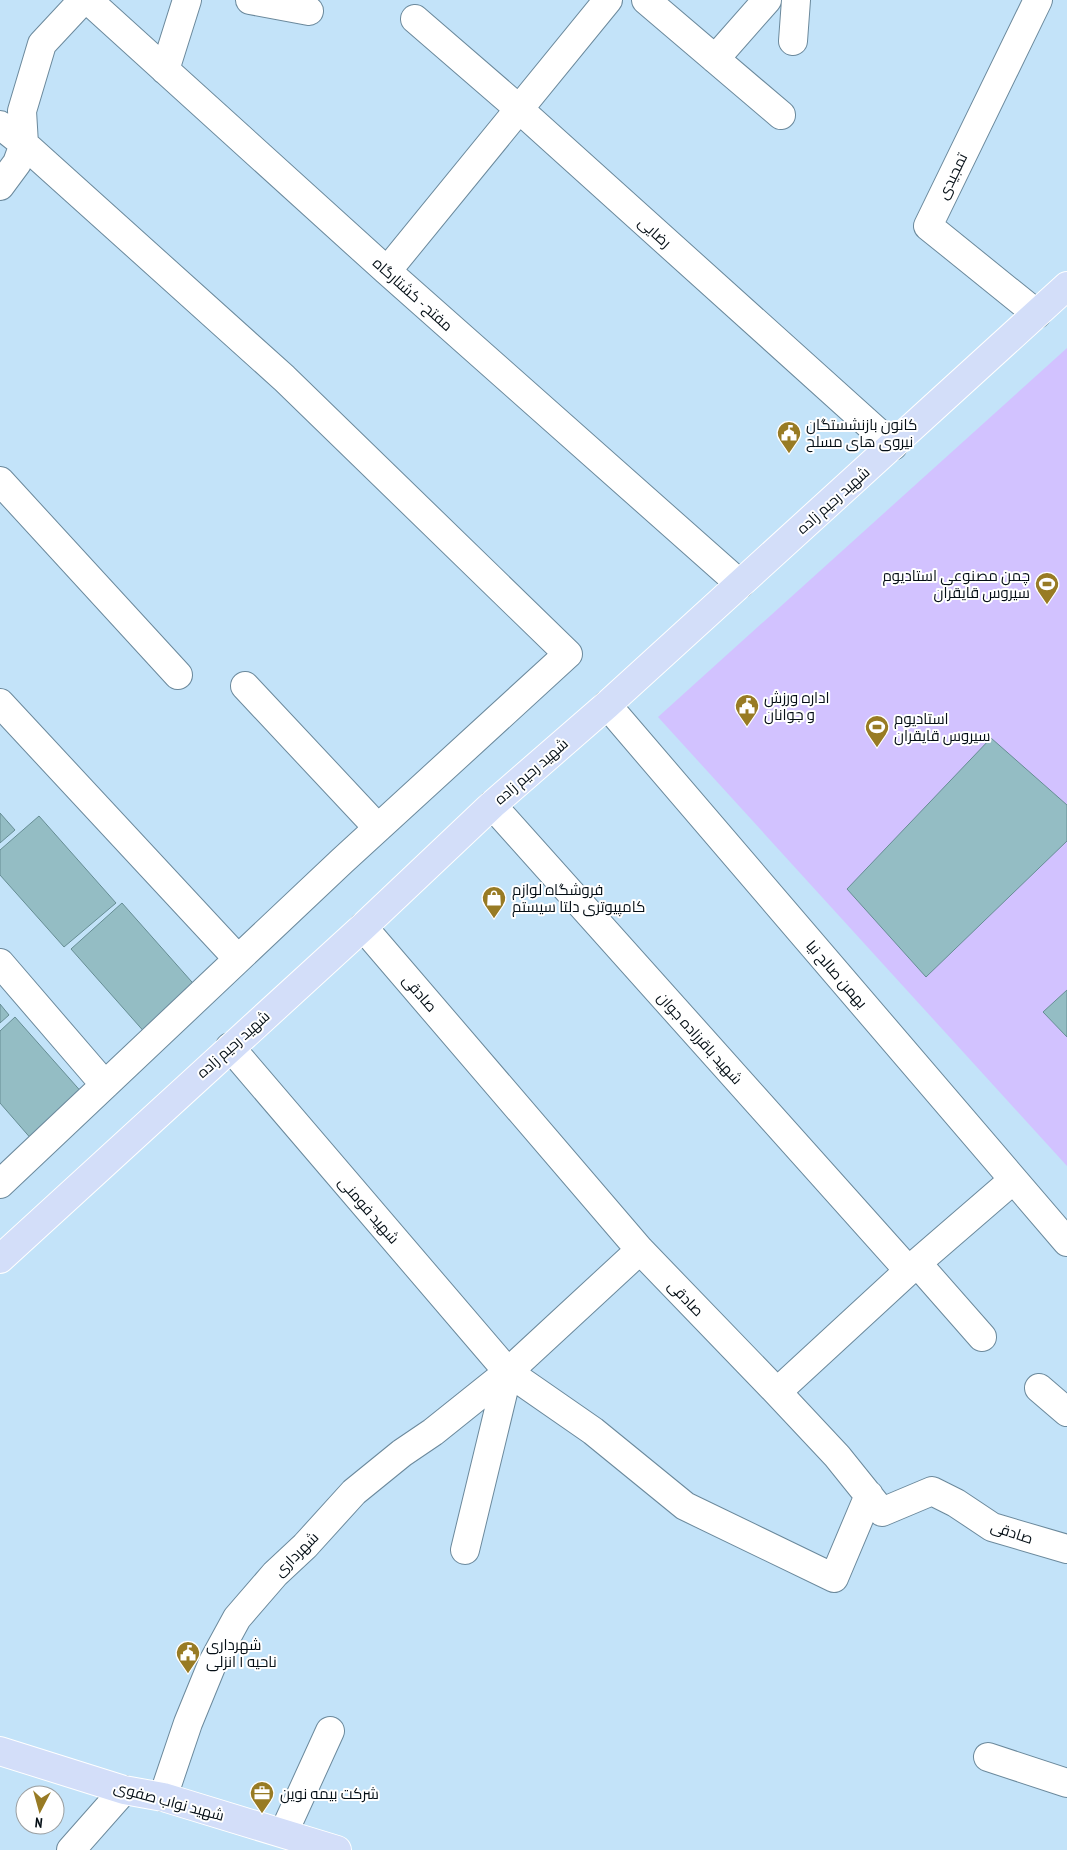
<svg xmlns="http://www.w3.org/2000/svg" width="1067" height="1850" font-family="'PT Sans Narrow',Cairo,sans-serif">
  <rect width="100%" height="100%" fill="#c3e3f9"/>
  <path fill="#d2c2ff" d="M1067 348V1166L658 717Z"/>
  <path fill="#94bdc4" stroke="#668d94" d="M991 738 1067 805V841L926 977 847 889Z
    M0 813 15 830 0 843Z
    M39 816 116 903 64 947 0 875V850Z
    M122 903 199 990 147 1035 71 949Z
    M1067 990V1037L1043 1012Z
    M0 1004 9 1015 0 1023Z
    M15 1017 92 1104 40 1149 0 1103V1031Z"/>
  <g fill="none" stroke-linecap="round" stroke-linejoin="round">
    <g stroke="#6b899c" stroke-width="30">
      <path id="minor" d="M88 0 387 271 740 584
        M250 0 309 11
        M646 0 781 115
        M415 19 519 109 893 446
        M793 41 796 0
        M715 59 767 0
        M165 70 187 0
        M0 125 24 144 284 378 568 654 342 861 0 1184
        M0 186 17 163 24 144 22 111 42 44 83 0
        M387 271 608 0
        M1037 314 928 226 1038 0
        M0 481 178 675
        M245 686 378 828
        M0 703 238 959
        M607 705 1067 1242
        M492 805 909 1271
        M363 927 640 1250 777 1392 837 1456 882 1512 932 1491 956 1503 992 1527 1067 1549
        M0 963 105 1085
        M230 1047 508 1372 593 1431 685 1506 834 1578 869 1495
        M917 1263 982 1337
        M1039 1388 1067 1412
        M777 1392 917 1263 1013 1180
        M465 1550 508 1372
        M988 1757 1067 1783
        M163 1797 188 1723 213 1662 237 1618 275 1574 305 1546 354 1492 402 1453 433 1432 508 1372 640 1250
        M284 1832 330 1731
        M71 1850 124 1790"/>
    </g>
    <g stroke="#fff" stroke-width="30">
      <path id="major" d="M0 1259 363 927 492 805 607 705 1067 286
        M0 1751 124 1790 163 1797 337 1850"/>
    </g>
    <use href="#minor" stroke="#fff" stroke-width="28"/>
    <use href="#major" stroke="#d3def9" stroke-width="28"/>
  </g>
  <defs>
    <g id="civic-pin" transform="scale(1.25)"><path d="M0 17L-7.5 6A9.5 9.5 0 1 1 7.5 6Z" fill="#987b24" stroke="#fff"/><path d="M-.6-6.5H3V-4.5H.6V-3L4-1V1h2V6H-6V1h2V-1L-.6-3ZM-1.2 2.5V6h2.4V2.5Z" fill="#fff"/></g>
    <g id="stadium-pin" transform="scale(1.25)"><path d="M0 17L-7.5 6A9.5 9.5 0 1 1 7.5 6Z" fill="#987b24" stroke="#fff"/><path d="M0-5a6.5 5 0 1 0 0 10a6.5 5 0 1 0 0-10ZM-3.5-1.8h7v3.6h-7Z" fill="#fff"/></g>
    <g id="shop-pin" transform="scale(1.25)"><path d="M0 17L-7.5 6A9.5 9.5 0 1 1 7.5 6Z" fill="#987b24" stroke="#fff"/><path d="M-5-2.5h2.3a2.7 3.5 0 0 1 5.4 0H5L5.5 6h-11ZM-1.5-2.5h3a1.5 2.3 0 0 0-3 0Z" fill="#fff"/></g>
    <g id="office-pin" transform="scale(1.25)"><path d="M0 17L-7.5 6A9.5 9.5 0 1 1 7.5 6Z" fill="#987b24" stroke="#fff"/><path d="M-6-3h4V-5.5h4V-3h4V5H-6ZM-1-4.5V-3h2v-1.5ZM-6 0V1H6V0Z" fill="#fff"/></g>
  </defs>
  <g fill-rule="evenodd">
    <use href="#civic-pin" x="789" y="433"/>
    <use href="#stadium-pin" x="1047" y="584"/>
    <use href="#civic-pin" x="747" y="706"/>
    <use href="#stadium-pin" x="877" y="727"/>
    <use href="#shop-pin" x="494" y="898"/>
    <use href="#civic-pin" x="188" y="1653"/>
    <use href="#office-pin" x="262" y="1793"/>
  </g>
  <g text-anchor="middle" dominant-baseline="central" stroke-width="4" stroke-linejoin="round" paint-order="stroke">
    <g font-size="15" fill="#040e15" stroke="#fff">
      <text transform="translate(952 176) rotate(-64)">تمجیدی</text>
      <text transform="translate(655 232) rotate(42)">رضایی</text>
      <text transform="translate(413 294) rotate(42)">مفتح - کشتارگاه</text>
      <text transform="translate(833 500) rotate(-42)">شهید رحیم زاده</text>
      <text transform="translate(531 771) rotate(-41)">شهید رحیم زاده</text>
      <text transform="translate(837 974) rotate(49)">بهمن صالح نیا</text>
      <text transform="translate(420 993) rotate(49)">صادقی</text>
      <text transform="translate(700 1038) rotate(48)">شهید باقرزاده جوان</text>
      <text transform="translate(233 1044) rotate(-42)">شهید رحیم زاده</text>
      <text transform="translate(369 1210) rotate(49)">شهید فومنی</text>
      <text transform="translate(686 1298) rotate(46)">صادقی</text>
      <text transform="translate(1012 1532) rotate(18)">صادقی</text>
      <text transform="translate(296 1554) rotate(-45)">شهرداری</text>
      <text transform="translate(169 1801) rotate(15)">شهید نواب صفوی</text>
    </g>
    <g font-size="15" fill="#040e15" stroke="#fff" text-anchor="start">
      <text x="806" y="424">کانون بازنشستگان<tspan x="806" dy="17">نیروی های مسلح</tspan></text>
      <text x="1030" y="575" text-anchor="end">چمن مصنوعی استادیوم<tspan x="1030" dy="17">سیروس قایقران</tspan></text>
      <text x="764" y="697">اداره ورزش<tspan x="764" dy="17">و جوانان</tspan></text>
      <text x="894" y="718">استادیوم<tspan x="894" dy="17">سیروس قایقران</tspan></text>
      <text x="512" y="889">فروشگاه لوازم<tspan x="512" dy="17">کامپیوتری دلتا سیستم</tspan></text>
      <text x="206" y="1644">شهرداری<tspan x="206" dy="17">ناحیه ۱ انزلی</tspan></text>
      <text x="280" y="1793">شرکت بیمه نوین</text>
    </g>
  </g>
  <g transform="translate(40 1810) rotate(186)"><circle r="24" fill="#ffffff" stroke="#9b9fa1"/>
  <path d="M0-4L9 19L0 12L-9 19Z" fill="#987b24"/>
  <text y="-8" font-size="14" font-weight="bold" text-anchor="middle" fill="#040e15">N</text>
  </g>
</svg>
